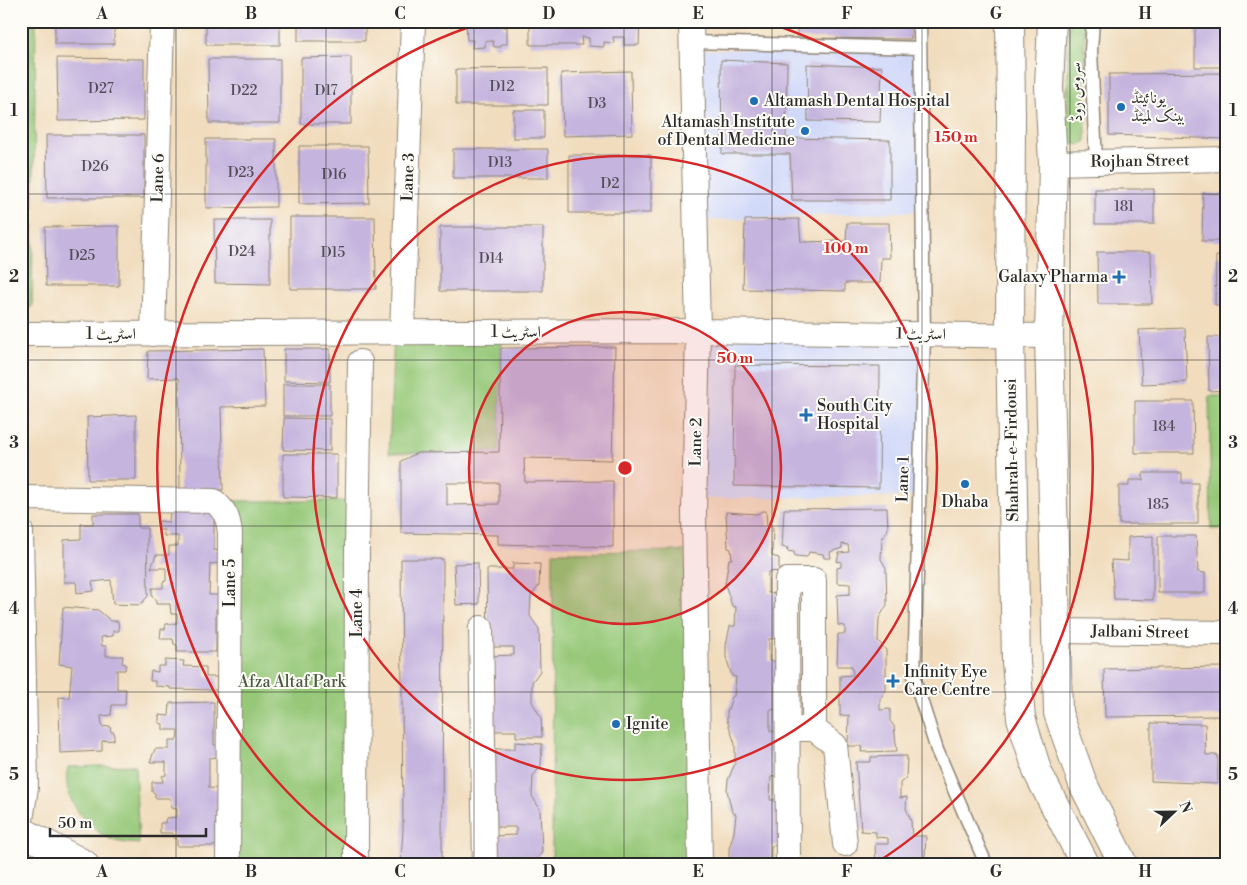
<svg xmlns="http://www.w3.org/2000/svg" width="1247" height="885" font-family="'Libre Bodoni',Amiri,serif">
  <rect width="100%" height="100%" fill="#fdfcf7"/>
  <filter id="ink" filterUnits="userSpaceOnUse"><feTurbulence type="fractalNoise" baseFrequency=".02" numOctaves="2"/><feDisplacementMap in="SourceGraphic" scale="10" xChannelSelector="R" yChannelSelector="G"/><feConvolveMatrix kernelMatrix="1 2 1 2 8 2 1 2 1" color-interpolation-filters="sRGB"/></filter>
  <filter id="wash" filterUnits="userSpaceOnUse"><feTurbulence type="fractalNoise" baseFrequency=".0096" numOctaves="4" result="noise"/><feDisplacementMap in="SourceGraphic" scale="20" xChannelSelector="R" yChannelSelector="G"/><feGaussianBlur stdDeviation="1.12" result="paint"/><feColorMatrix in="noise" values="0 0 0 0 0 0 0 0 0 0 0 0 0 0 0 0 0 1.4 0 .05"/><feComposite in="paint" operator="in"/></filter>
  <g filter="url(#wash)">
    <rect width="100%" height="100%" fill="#f1ddbe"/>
    <path fill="#d1d9f9" d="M920 48 922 211 695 221 683 50Z
      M698 331 924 334 920 496 684 499Z"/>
    <path fill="#96c878" stroke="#607a52" d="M21 21H36L32 307H21Z
      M1069 21H1084L1086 141 1079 145 1071 143 1067 139Z
      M394 333H504L501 348 499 452 389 453Z
      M1209 396H1226V529H1211Z
      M227 501H358L356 864H227Z
      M689 551V864H552L553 552Z
      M135 765 139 844C131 843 122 843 115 841 87 830 60 798 68 767Z"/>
    <g id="blocks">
      <path fill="#c5b4de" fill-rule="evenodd" d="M55 21H114V44H55Z
        M206 21H280V45H206Z
        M298 21H365V41H298Z
        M466 21H503V27H507V44H501V47H494L493 41H485V47L472 48 473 40H467Z
        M530 21H640L639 45H624V37H613L614 43 604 42V47L589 46V38L581 37 582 45H530Z
        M797 21H911V39L797 38Z
        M1195 21H1226V64L1223 67H1195Z
        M351 57V124H301V58Z
        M57 58 144 59V120L58 121Z
        M208 59H280V123H209Z
        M721 60 787 63 786 138 890 140V200H792L790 154H722Z
        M807 64 882 67 880 122 808 121Z
        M548 68V105H456V69Z
        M631 71 632 134 563 136 561 73Z
        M1226 73V139L1109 135V74Z
        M513 110H544V138H513Z
        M46 135H144V198H47Z
        M206 139H276V207L206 208Z
        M299 146H368L369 203 299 204Z
        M453 149H548V178H453Z
        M569 155H651V213H569Z
        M1095 189H1154V224H1095Z
        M1203 193 1226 194V241H1202Z
        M290 217H375L376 289H290Z
        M799 219 801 242 846 241 847 223H889L890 258H881L880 283H845V291L743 289 745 220Z
        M214 220H270V284L215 283Z
        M119 226V286H46L45 227Z
        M440 227H543V291H440Z
        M1097 252H1151L1152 304H1098Z
        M1216 256H1226V305H1215Z
        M1185 328 1187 382 1142 384 1139 330Z
        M1208 337H1226V390L1209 391Z
        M615 347 612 460 524 458 525 482 613 481V547L498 544V535L401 533V461L417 453 499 452 501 348ZM447 483H499V504L447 505Z
        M263 349 265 406 221 407 223 490 180 492 179 378 147 379 148 351Z
        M284 349H330V382L284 381Z
        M735 365 880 366 879 488 734 486Z
        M283 384H330V416H283Z
        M1135 401H1193L1194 453H1135Z
        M136 415V480H88L87 417Z
        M284 418 330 419V451L283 450Z
        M283 454H337V498L283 497Z
        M1143 473H1182V483H1198V524H1119V486H1129V480H1143Z
        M214 508V550L220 551V563L210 564 209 595H221L222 607 216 609V652H177V645L174 644 173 639H160L161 629H165L166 624 177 623V614H171L170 604H156V599L152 597V588H163V582L166 581V568H151L156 555H169V546H178V536H164V530H159V521L169 522 170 509Z
        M887 508 888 529 882 538 881 559 886 568 887 605 879 618 878 641 886 650V690L880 699V710L890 709V721L894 726 897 751 861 752 862 746H848L849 715 840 716V676L853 675 852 666H837L838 634H845V626L838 625 837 595 850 594V584L837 583V568L841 567V561L837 562 839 553 849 552 848 545 842 544V548L830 552 831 558H824L823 554 809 552 807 557 795 556 794 552 787 551 788 548 782 547 784 509Z
        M762 511H766L767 526 773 527 772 556 779 558V571L768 572V593L779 594V638L769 639V661H779V709L770 710V731L780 732 779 775 771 777 770 800H780L779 845 771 846V864H729V849L734 832 736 814 732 812 727 790 728 780 735 763V744L727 720V712L732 697 734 696 736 677 732 676 726 657V645L730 626H735L736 607 732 606 725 584 729 559H732L731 549 728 548 726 512 757 514Z
        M93 514H138V528H147L148 596 140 605 113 604 111 580 92 582 94 591 77 593 76 582H64V540L81 539V524H93Z
        M1153 536V600L1114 599 1111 560 1128 561V537Z
        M1158 536H1196L1198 572 1205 573V593H1158Z
        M1222 536H1226V597H1222Z
        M401 559H443L442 864H401V861L403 830Z
        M478 563 479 604 456 605 454 564Z
        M513 563 540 564 539 586 531 596 530 616 539 629 540 671 532 682V702L541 717 542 737H516V731H491L490 656 514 655V647H488L487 569H513Z
        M63 607 98 610 111 621H118L119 631H113V636L101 637 102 646H106V656H123L122 663 126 664 125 670H117V689H126L125 705H112L111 715 101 716 102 727 110 726 111 732H114V740L102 741V751L60 753 59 697 69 698 72 666 59 664Z
        M165 660 184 661 183 666 206 667V677H217V690L170 689V687L155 686V681H150L151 671 158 672V666H165Z
        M1222 667 1223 716 1105 717 1104 669Z
        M214 702V745H220L219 757 209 758V788L220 789 222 801 216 803V846H177V839L173 838V833H160V823H165L166 818 177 817V809L171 808 170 798H155V793L152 792V782H163L162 776 166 775V762H150L155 749H169V740H177L178 730H163V724L159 723V715L169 716 170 703Z
        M1151 723 1205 724 1206 755H1218V784L1151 781Z
        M515 742 542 744 541 766 533 776 532 796 540 809 542 852 534 864H492V836L516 835V827H490L489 749H515Z
        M907 756 906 778 900 783V798L907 797 906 808 911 821 912 836H926L925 857 920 864H876L875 844H888V838L876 837V832L861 831 856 762H871V757Z"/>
    </g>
  </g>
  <g filter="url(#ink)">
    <use href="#blocks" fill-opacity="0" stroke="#8e8474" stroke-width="1"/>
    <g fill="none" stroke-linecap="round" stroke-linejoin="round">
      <g stroke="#8e8474" stroke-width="15">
        <path id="service" d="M920 21 924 334 914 678 937 750 986 864
          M1093 21 1091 50 1096 162
          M691 42 920 48"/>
      </g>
      <g stroke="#8e8474" stroke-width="26">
        <path id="minor" d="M691 21 698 331 694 513 700 864
          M1053 163 1226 159
          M402 333 413 21
          M21 334 698 331 1049 336
          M153 334 162 21
          M21 498 214 501C226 512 228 517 230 533L228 864
          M21 532 26 787 21 820
          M481 628 485 864
          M1055 631 1226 633
          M788 729H814V580H787L788 864
          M814 729 835 745 845 844
          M356 864 357 549 360 362"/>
      </g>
      <g stroke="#8e8474" stroke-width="30">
        <path id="tertiary" d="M21 831 84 864"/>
      </g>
      <g stroke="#8e8474" stroke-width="30">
        <path id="primary" d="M1010 21 1011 116 1010 335 1016 662 1021 718 1038 773 1085 864
          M1052 21 1049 87 1053 163 1049 336 1058 713 1083 784 1123 864"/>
      </g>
      <use href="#service" stroke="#fff" stroke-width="12"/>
      <use href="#minor" stroke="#fff" stroke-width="24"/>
      <use href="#tertiary" stroke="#fff" stroke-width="28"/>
      <use href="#primary" stroke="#fff" stroke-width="28"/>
    </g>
  </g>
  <path fill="none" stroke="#2b2b2b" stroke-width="1" stroke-opacity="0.55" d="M176 21V864M326 21V864M474 21V864M624 21V864M772 21V864M922 21V864M1070 21V864M21 194H1226M21 360H1226M21 526H1226M21 692H1226"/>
  <circle cx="625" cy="468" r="156" fill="#d62828" fill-opacity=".12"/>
  <g fill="none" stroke="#d62828" stroke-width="2.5">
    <circle cx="625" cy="468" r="156"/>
    <circle cx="625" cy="468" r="312"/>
    <path d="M374 863A468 468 0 0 1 484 22M766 22A468 468 0 0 1 876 863"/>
  </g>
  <g fill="#1f6fb2" stroke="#fdfcf7" stroke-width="2">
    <circle cx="754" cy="101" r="5"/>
    <circle cx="1121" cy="107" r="5"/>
    <circle cx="805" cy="131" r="5"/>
    <path d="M1116.5 269.5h5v5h5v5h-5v5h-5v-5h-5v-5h5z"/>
    <path d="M803.5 407.5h5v5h5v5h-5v5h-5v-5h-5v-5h5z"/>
    <circle cx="965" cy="484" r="5"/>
    <path d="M890.5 673.5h5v5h5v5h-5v5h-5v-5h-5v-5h5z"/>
    <circle cx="616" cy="724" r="5"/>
  </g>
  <g text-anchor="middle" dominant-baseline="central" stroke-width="4" stroke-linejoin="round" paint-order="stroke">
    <g font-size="14" fill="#524d58">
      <text x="502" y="87">D12</text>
      <text x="101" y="89">D27</text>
      <text x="244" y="91">D22</text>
      <text x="326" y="91">D17</text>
      <text x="597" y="104">D3</text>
      <text x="500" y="163">D13</text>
      <text x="95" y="167">D26</text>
      <text x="241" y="173">D23</text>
      <text x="334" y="175">D16</text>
      <text x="610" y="184">D2</text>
      <text x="1124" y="207">181</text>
      <text x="242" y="252">D24</text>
      <text x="333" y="253">D15</text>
      <text x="82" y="256">D25</text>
      <text x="491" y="259">D14</text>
      <text x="1164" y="427">184</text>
      <text x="1158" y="505">185</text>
    </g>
    <g font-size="16" fill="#2b2b2b" stroke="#fdfcf7">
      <text transform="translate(1076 92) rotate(-92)">سروس روڈ</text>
      <text transform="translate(1140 161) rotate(-1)">Rojhan Street</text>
      <text transform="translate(408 177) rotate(-88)">Lane 3</text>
      <text transform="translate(158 178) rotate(-88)">Lane 6</text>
      <text x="516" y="332">اسٹریٹ 1</text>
      <text x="111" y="334">اسٹریٹ 1</text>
      <text transform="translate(921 334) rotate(1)">اسٹریٹ 1</text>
      <text transform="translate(696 442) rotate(-89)">Lane 2</text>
      <text transform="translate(1012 450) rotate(-91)">Shahrah-e-Firdousi</text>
      <text transform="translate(903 479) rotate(-88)">Lane 1</text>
      <text transform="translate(230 583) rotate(-90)">Lane 5</text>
      <text transform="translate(357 613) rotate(-90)">Lane 4</text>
      <text transform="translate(1140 632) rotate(1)">Jalbani Street</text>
    </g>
    <g font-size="16" fill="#2b2b2b" stroke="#fdfcf7" text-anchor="start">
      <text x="1131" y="98">یونائیٹڈ<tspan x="1131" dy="18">بینک لمیٹڈ</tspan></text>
      <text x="764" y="101">Altamash Dental Hospital</text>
      <text x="795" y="122" text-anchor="end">Altamash Institute<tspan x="795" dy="18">of Dental Medicine</tspan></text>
      <text x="1108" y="277" text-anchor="end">Galaxy Pharma</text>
      <text x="817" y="406">South City<tspan x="817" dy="18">Hospital</tspan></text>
      <text x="965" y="502" text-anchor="middle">Dhaba</text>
      <text x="904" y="672">Infinity Eye<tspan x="904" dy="18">Care Centre</tspan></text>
      <text x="626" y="724">Ignite</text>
    </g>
    <g font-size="16" fill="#4b5a42" stroke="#fdfcf7">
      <text x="292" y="682">Afza Altaf Park</text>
    </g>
  </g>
  <circle cx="625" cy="468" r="8" fill="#d62828" stroke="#fdfcf7" stroke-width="2.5"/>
  <g font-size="15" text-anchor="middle" font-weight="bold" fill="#d62828" stroke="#fdfcf7" stroke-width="4" stroke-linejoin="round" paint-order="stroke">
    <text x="956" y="142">150 m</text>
    <text x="846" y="253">100 m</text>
    <text x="735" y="363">50 m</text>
  </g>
  <rect width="1247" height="885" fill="none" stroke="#fdfcf7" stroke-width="55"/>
  <g transform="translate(1174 812) rotate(68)" stroke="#fdfcf7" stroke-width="4" paint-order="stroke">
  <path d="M0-4L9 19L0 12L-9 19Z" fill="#2b2b2b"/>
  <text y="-8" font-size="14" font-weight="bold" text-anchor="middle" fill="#2b2b2b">N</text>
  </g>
  <path d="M50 828v8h156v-8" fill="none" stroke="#2b2b2b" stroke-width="2.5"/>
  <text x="58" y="828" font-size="15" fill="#2b2b2b" stroke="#fdfcf7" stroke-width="4" paint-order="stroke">50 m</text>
  <rect x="28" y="28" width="1192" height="830" fill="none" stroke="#2b2b2b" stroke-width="2"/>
  <g font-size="16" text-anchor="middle" font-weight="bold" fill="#2b2b2b">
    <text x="102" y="19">A</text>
    <text x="251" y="19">B</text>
    <text x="400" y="19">C</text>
    <text x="549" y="19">D</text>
    <text x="698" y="19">E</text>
    <text x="847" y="19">F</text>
    <text x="996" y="19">G</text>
    <text x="1145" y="19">H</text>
    <text x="14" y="116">1</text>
    <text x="1233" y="116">1</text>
    <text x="14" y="282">2</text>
    <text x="1233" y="282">2</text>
    <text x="14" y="448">3</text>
    <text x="1233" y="448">3</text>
    <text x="14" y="614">4</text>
    <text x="1233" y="614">4</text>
    <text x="14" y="780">5</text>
    <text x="1233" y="780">5</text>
    <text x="102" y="877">A</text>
    <text x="251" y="877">B</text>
    <text x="400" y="877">C</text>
    <text x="549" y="877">D</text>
    <text x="698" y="877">E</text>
    <text x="847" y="877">F</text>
    <text x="996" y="877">G</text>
    <text x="1145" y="877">H</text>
  </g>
</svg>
